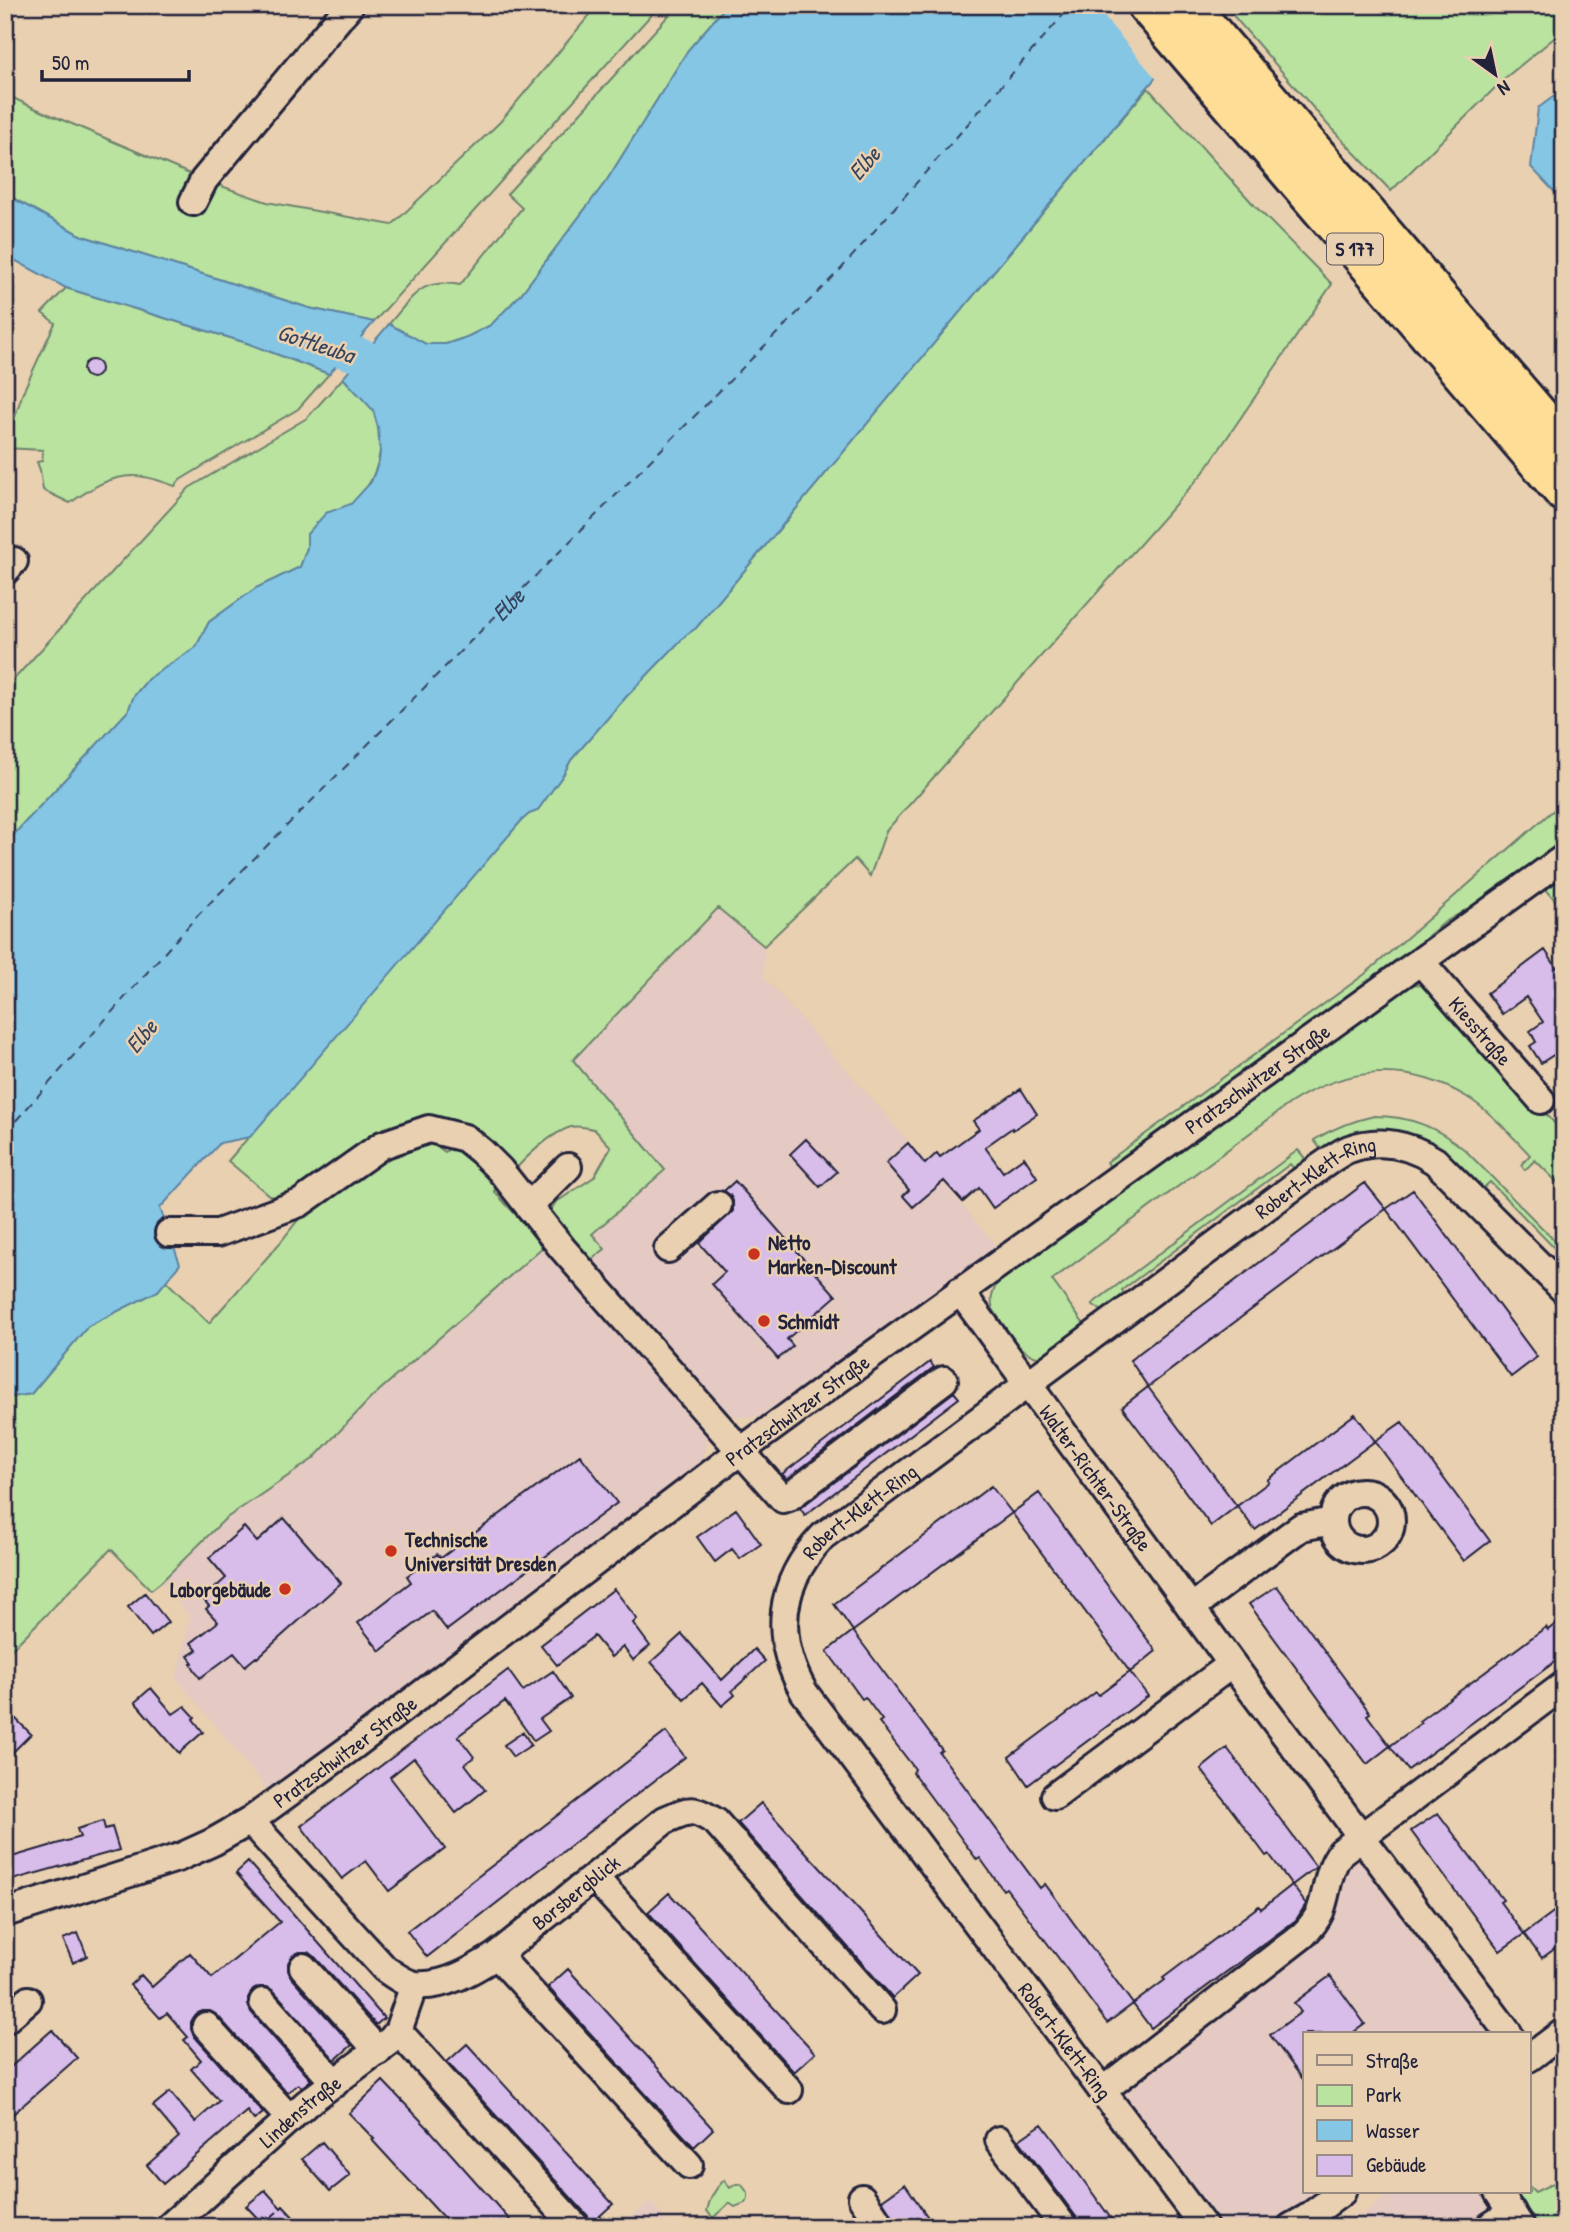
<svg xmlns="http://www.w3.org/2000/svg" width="1569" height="2232" font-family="'Patrick Hand',sans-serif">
  <rect width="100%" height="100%" fill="#e9d0b1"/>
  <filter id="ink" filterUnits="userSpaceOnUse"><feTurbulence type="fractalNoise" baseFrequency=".0143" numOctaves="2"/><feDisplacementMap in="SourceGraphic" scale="14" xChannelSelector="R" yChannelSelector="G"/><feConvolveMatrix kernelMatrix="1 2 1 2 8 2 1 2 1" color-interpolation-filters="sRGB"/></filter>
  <g filter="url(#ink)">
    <path fill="#e4cac2" d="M719 908 764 946V977L901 1132 999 1249 768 1417H736L712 1403 587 1263 592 1234 665 1170 573 1060Z
      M544 1246 693 1417 708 1439 703 1460 691 1475 270 1793 176 1678 190 1616 160 1583 225 1519 313 1459 372 1397Z
      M1359 1847 1497 2034H1305V2192H1316L1302 2207 1269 2227H1216L1116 2094 1299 1948 1336 1877Z
      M1392 2192H1492L1516 2227H1346Z
      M651 2201 671 2227H617Z"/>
    <path fill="#b9e39f" stroke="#6e826d" stroke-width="2" d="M598 5H660L374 322 309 308 80 235 5 194V94L32 107 204 180 267 202 392 225 500 122Z
      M678 5H727L688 50 607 180 521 294 491 325 467 337 446 344H425L389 324C414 296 419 278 460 285L522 208 507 194Z
      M1224 5H1564V30L1505 78 1391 191 1328 125Z
      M1148 88 1255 206 1332 284 1203 473 886 831 870 876 855 859 764 946 718 908 573 1060 665 1170 592 1234 605 1249 587 1263 549 1214 555 1203 594 1177 611 1147 594 1129C588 1128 578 1125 571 1127 552 1132 525 1158 513 1172L437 1123 297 1195 271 1197 228 1161 521 821 529 814 537 811 563 775 571 760 626 697 686 635 696 628C848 449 996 266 1148 88Z
      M66 288 247 343 329 374 298 409 180 480 175 486C163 482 149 476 136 476 110 475 90 489 70 503L43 490 40 470 37 462 42 461 43 450 5 448 23 392 55 323 42 313Z
      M343 378C352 388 365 398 373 410 390 438 377 485 352 504 345 508 334 510 326 513L307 548 300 567 256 588 209 622 196 647 148 679 134 696 128 711 5 844V689L189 488 307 418Z
      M1564 801V841L1507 886 1445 922 1429 935 1411 957 1112 1170 1107 1162 1365 974Z
      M1564 876V911L1545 888Z
      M1415 984 1431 987 1442 995 1564 1134V1189L1535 1160 1525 1170 1521 1165 1530 1155C1510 1134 1491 1112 1467 1097 1408 1061 1345 1067 1289 1104L1052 1280 1083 1323 1084 1328 1049 1359C1018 1358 1008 1332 993 1309 989 1297 994 1288 1001 1278L1406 986Z
      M1374 1116C1410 1116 1437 1127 1465 1150L1564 1250V1258L1490 1182 1480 1191 1444 1156 1327 1150 1319 1147 1314 1140C1333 1128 1352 1121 1374 1116Z
      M443 1138 438 1147 445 1152 457 1142 501 1183 494 1191 544 1246 372 1397 313 1459 225 1519 160 1583 151 1590 111 1549 5 1656V1398L31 1394 88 1326 158 1291 166 1281 209 1323 279 1244 298 1220 324 1192 385 1149Z
      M1298 1150 1304 1157 1305 1164 1299 1174 1290 1164 1122 1290 1129 1301 1105 1313 1092 1304Z
      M1564 2178V2227H1526L1503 2192H1529V2186L1535 2192Z
      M724 2180 730 2188 736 2184H741L748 2193V2199L745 2203 735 2207 729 2203 713 2218 707 2211C709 2200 716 2188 724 2180Z"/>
    <path fill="#85c6e5" stroke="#5d84a1" stroke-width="2" d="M727 5H1217C1042 211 871 421 696 628L686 635 626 697 571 760 563 775 537 811 529 814 521 821 250 1137 220 1143 160 1208 180 1264 158 1291 88 1326 31 1394 5 1398V844L128 711 134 696 148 679 196 647 209 622 256 588 300 567 307 548V534L326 513 351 504 371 482 379 461 380 452 378 428 373 410 343 378 389 324 426 344H446L467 337 491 325 521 294 607 180 688 50Z
      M1564 89V202L1531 167 1538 108Z
      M5 194 80 235 309 308 374 322 329 374 247 343 66 288 5 255Z"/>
    <path fill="#e9d0b1" d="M1094 5 1221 6 1158 81Z"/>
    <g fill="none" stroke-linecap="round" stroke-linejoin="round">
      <path stroke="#85c6e5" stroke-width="35" d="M302 338 361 356 403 377"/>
      <path stroke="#36435d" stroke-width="2" stroke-dasharray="9 7" stroke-linecap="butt" id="s1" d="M5 1133 197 916 841 269 1072 5"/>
    </g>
    <path fill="#d8bce9" stroke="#22223b" stroke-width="2" d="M83 369a9 9 0 1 1 18 0a9 9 0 1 1-18 0Z
      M1545 950 1557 968 1564 963V1048L1541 1063 1530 1046 1536 1042 1530 1031 1543 1022 1526 997 1502 1014 1487 993Z
      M1021 1089 1037 1114 1013 1130 1012 1128 985 1147 1003 1172 1024 1157 1037 1177 993 1208 979 1188 963 1202 944 1181 913 1207 903 1196 909 1190 886 1163 908 1143 925 1164 937 1153 940 1157 979 1129 973 1121Z
      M806 1139 837 1172 820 1187 790 1154Z
      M735 1181 836 1296 787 1339 793 1346 778 1359 712 1284 725 1272 699 1243 733 1211V1201L730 1195 724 1191Z
      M1365 1183 1386 1209 1413 1190 1537 1357 1511 1377 1386 1209 1148 1387 1130 1360Z
      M930 1362 934 1367 787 1479 782 1474Z
      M1148 1387 1237 1506 1269 1482 1267 1480 1355 1414 1375 1441 1255 1530 1237 1506 1211 1526 1122 1407Z
      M954 1392 959 1398 805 1515 800 1508Z
      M1402 1422 1490 1541 1464 1561 1375 1441Z
      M580 1455 617 1503 447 1630 432 1611 380 1651 358 1623 411 1582 407 1576 437 1554 441 1558Z
      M991 1486 1012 1513 853 1631 834 1604Z
      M1039 1493 1156 1651 1130 1672 1012 1513Z
      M736 1509 761 1544 740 1559 732 1549 715 1562 697 1537Z
      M284 1518 341 1583 257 1658 256 1657 245 1666 234 1653 200 1678 191 1664 193 1663 188 1656 197 1650 191 1643 218 1622 206 1609 209 1606 203 1599 226 1578 209 1558 244 1527 257 1542Z
      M1277 1586 1370 1713 1367 1715 1390 1746 1367 1764 1249 1604Z
      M614 1589 637 1619 633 1623 650 1646 633 1660 623 1647 611 1657 594 1636 557 1665 541 1645Z
      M145 1593 168 1622 151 1636 128 1607Z
      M1558 1622 1564 1631V1655L1408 1770 1390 1746 1421 1723 1419 1721 1546 1627 1548 1630Z
      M853 1631 942 1750 939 1752 1040 1888 1045 1884 1133 2004 1110 2021 1107 2023 1006 1888 1003 1890 980 1858 977 1860 913 1773 915 1769 879 1722 882 1720 865 1697 862 1699 827 1651Z
      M682 1634 722 1680 754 1649 765 1661 732 1691 735 1695 722 1706 702 1683 684 1699 651 1662Z
      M508 1670 523 1691 553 1671 571 1698 540 1719 549 1731 534 1741 505 1701 458 1736 474 1757 465 1764 485 1790 456 1813 414 1758 390 1777 445 1849 389 1891 366 1861 342 1879 301 1826Z
      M1130 1672 1148 1696 1028 1785 1009 1757 1096 1692 1099 1695Z
      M151 1688 173 1714 185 1706 195 1717 193 1719 203 1732 179 1753 135 1702Z
      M5 1708 31 1734 5 1760Z
      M523 1732 531 1745 513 1757 504 1745Z
      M666 1732 685 1757 427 1957 407 1931Z
      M1227 1748 1316 1867 1292 1885 1269 1854 1266 1856 1201 1769Z
      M761 1803 918 1975 893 1998 738 1823Z
      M1438 1813 1503 1900 1500 1902 1524 1934 1500 1951 1411 1831Z
      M103 1821 105 1829 112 1827 119 1850 5 1882V1859L80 1837 77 1829Z
      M248 1862 384 2018 376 2025 314 1956 309 1952H300L293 1955 288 1963V1970L291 1977 352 2045 335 2060 274 1991 267 1987H259L253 1990 248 1998V2004L251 2012 311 2080 302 2087 298 2084 287 2093 217 2015 210 2011H203L196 2014 191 2022V2029L194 2036 263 2113 254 2120 247 2111 163 2184 147 2165 179 2137 153 2106 170 2092 195 2122 219 2101 191 2069 201 2060 184 2040 188 2037 167 2013 160 2018 130 1985 141 1975 152 1987 190 1953 212 1978 280 1922 236 1873Z
      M1292 1885 1306 1904 1296 1920 1151 2028 1133 2004 1165 1980 1163 1978 1259 1906 1261 1909Z
      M669 1893 815 2053 794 2072 648 1912Z
      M1564 1904V1942L1542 1958 1524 1934Z
      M78 1933 87 1956 73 1963 63 1939Z
      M568 1969 713 2129 694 2147 548 1987Z
      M1330 1976 1365 2024 1351 2034H1305V2082L1270 2035 1301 2012 1294 2003Z
      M52 2030 77 2058 5 2121V2072Z
      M467 2044 613 2204 591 2224 588 2216 447 2062Z
      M383 2081 429 2129 516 2227H452L372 2140 374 2139 349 2113Z
      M1042 2124 1068 2159 1117 2227H1081L1077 2218 1019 2140Z
      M322 2142 350 2175 330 2191 302 2159Z
      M905 2184 922 2209 935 2227H899L882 2200Z
      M265 2190 281 2208 283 2206 295 2219 286 2227H280L271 2217 277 2212 263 2224 246 2206Z"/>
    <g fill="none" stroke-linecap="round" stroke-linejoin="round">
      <g stroke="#22223b" stroke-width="32">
        <g id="minor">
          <path d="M193 202 204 180 350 5"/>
          <path d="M5 571 14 561"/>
          <path id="s2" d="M1421 962 1541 1100"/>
          <path d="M529 1206 568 1167"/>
          <path d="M169 1233H218L300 1203 382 1145 429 1129 465 1138 481 1151 500 1170 562 1248 783 1499 789 1497 944 1380"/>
          <path d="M668 1249 718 1205"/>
          <path id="s3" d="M960 1291 1232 1664 1509 2034"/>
          <circle cx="1362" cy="1521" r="29"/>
          <path d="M1191 1608 1301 1527 1333 1521"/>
          <path d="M1055 1796 1232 1664"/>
          <path id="s4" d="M250 1821 385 1969C394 1975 404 1983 415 1985 444 1988 473 1970 497 1955L665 1820C690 1809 692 1807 716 1822L882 2010"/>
          <path d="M594 1877 789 2090"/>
          <path id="s5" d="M5 1913 180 1857 213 1842 250 1821 356 1744 742 1450 843 1376 1564 858"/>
          <path d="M497 1955 689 2165"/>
          <path d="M303 1967 378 2051"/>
          <path d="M263 2002 335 2083"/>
          <path d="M5 2020 28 2000"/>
          <path d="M206 2026 290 2119"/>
          <path d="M398 2031 576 2227"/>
          <path d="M1529 2058 1564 2032"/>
          <path d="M1102 2091 1303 1935C1310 1928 1316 1921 1320 1912 1328 1891 1327 1870 1341 1852L1564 1685"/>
          <path d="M999 2140 1064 2227"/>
          <path d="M1498 2192 1521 2227"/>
          <path d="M862 2198 882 2227"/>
          <path id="s6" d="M169 2227 307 2103 391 2040 398 2031 414 1985"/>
          <path id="s7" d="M1204 2227 804 1692C773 1637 778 1583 823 1536L1320 1167C1329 1161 1339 1153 1349 1149 1379 1138 1409 1144 1435 1161L1564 1290"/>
          <path d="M1291 2227 1307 2218 1342 2192"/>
          <path d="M1489 2227 1512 2212"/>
        </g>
      </g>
      <g stroke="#22223b" stroke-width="44">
        <path id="highway" d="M1147 5 1564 492
          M1188 5 1564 445"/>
      </g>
      <use href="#minor" stroke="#e9d0b1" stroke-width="26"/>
      <use href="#highway" stroke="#fedd96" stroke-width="38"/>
    </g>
  </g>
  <g fill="#c8321e" stroke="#e9d0b1" stroke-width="2.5">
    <circle cx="754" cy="1254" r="7"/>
    <circle cx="764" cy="1321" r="7"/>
    <circle cx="391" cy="1551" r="7"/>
    <circle cx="285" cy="1589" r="7"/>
  </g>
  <g text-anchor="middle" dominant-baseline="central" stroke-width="5" stroke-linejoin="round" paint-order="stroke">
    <rect fill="#e9d0b1" stroke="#5e565e" stroke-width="2" x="1327" y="233.5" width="56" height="31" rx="5"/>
    <g font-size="19" font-weight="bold" fill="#22223b">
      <text x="1355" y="249">S 177</text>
    </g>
    <g font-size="21" fill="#22223b" stroke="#e9d0b1">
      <text stroke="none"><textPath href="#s2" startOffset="91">Kiesstraße</textPath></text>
      <text stroke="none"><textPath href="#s5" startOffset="1514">Pratzschwitzer Straße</textPath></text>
      <text stroke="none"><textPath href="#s7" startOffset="1449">Robert-Klett-Ring</textPath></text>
      <text stroke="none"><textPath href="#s5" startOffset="947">Pratzschwitzer Straße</textPath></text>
      <text stroke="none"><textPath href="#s3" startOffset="231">Walter-Richter-Straße</textPath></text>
      <text stroke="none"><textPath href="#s7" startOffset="882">Robert-Klett-Ring</textPath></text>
      <text stroke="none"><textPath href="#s5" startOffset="380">Pratzschwitzer Straße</textPath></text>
      <text stroke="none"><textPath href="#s4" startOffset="424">Borsbergblick</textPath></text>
      <text transform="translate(1065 2041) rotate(53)">Robert-Klett-Ring</text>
      <text stroke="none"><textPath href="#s6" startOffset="175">Lindenstraße</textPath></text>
    </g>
    <g font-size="21" font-weight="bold" fill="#22223b" stroke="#e9d0b1" text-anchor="start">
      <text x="768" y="1242">Netto<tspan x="768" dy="24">Marken-Discount</tspan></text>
      <text x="778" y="1321">Schmidt</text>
      <text x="405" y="1539">Technische<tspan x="405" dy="24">Universität Dresden</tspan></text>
      <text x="271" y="1589" text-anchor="end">Laborgebäude</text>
    </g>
    <g font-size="23" font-style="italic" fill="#36435d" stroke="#e9d0b1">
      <text transform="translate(864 163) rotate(-49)">Elbe</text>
      <text transform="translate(316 343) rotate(18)">Gottleuba</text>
      <text stroke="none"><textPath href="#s1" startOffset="730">Elbe</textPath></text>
      <text transform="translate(141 1036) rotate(-50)">Elbe</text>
    </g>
  </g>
  <rect width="1569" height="2232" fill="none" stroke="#e9d0b1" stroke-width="28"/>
  <rect x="14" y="14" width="1541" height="2204" fill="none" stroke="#22223b" stroke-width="2.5" filter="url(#ink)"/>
  <rect x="1303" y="2032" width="228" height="161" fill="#e9d0b1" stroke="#998a82" stroke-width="2"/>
  <rect x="1317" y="2055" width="35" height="10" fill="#e9d0b1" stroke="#998a82" stroke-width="2"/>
  <text x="1366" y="2068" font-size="21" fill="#22223b">Straße</text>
  <rect x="1317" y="2085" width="35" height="21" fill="#b9e39f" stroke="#998a82" stroke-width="2"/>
  <text x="1366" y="2102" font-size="21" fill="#22223b">Park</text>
  <rect x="1317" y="2120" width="35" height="21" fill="#85c6e5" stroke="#998a82" stroke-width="2"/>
  <text x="1366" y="2138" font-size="21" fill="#22223b">Wasser</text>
  <rect x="1317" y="2155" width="35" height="21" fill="#d8bce9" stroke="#998a82" stroke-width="2"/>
  <text x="1366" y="2172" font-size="21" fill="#22223b">Gebäude</text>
  <g transform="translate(1495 74) rotate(147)" stroke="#e9d0b1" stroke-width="5" paint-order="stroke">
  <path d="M0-5L12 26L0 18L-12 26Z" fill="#22223b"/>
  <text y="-10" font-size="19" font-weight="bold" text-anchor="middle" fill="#22223b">N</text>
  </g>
  <path d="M42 70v10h147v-10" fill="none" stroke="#22223b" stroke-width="3.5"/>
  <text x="52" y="70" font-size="21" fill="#22223b" stroke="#e9d0b1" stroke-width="5" paint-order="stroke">50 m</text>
</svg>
